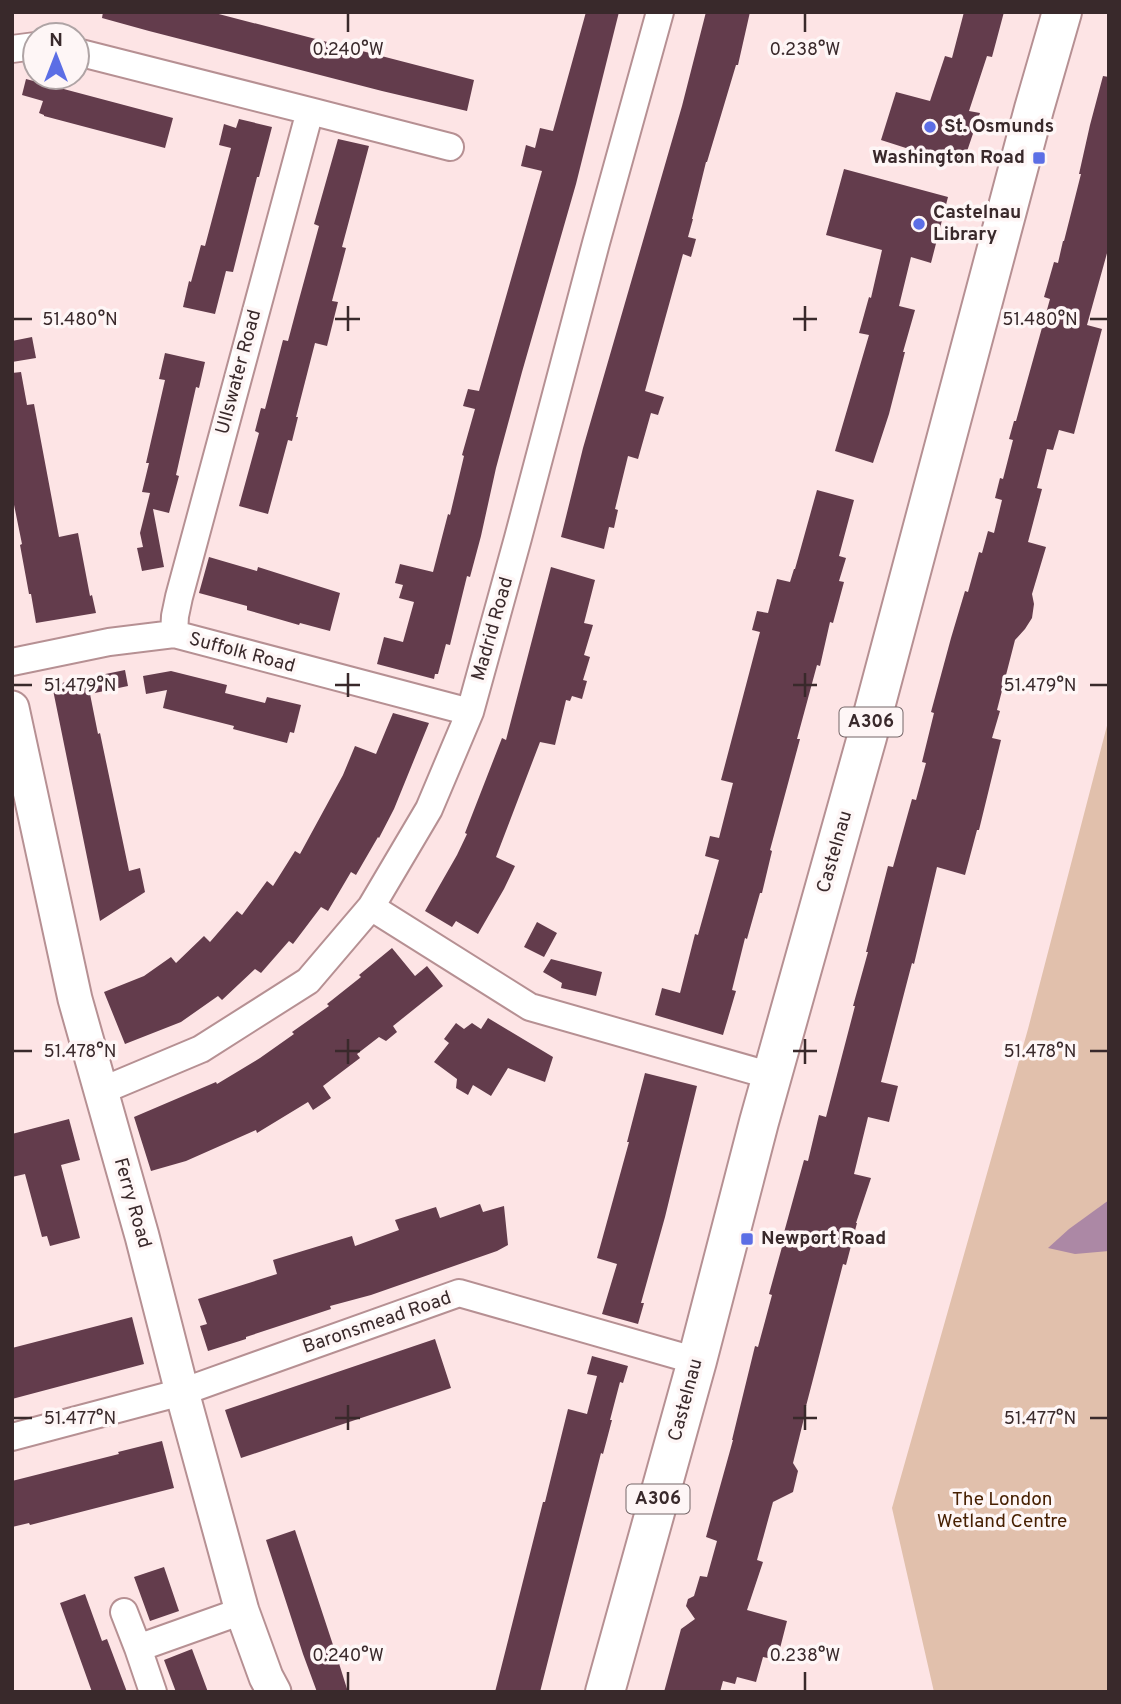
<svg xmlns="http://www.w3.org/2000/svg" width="1121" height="1704" font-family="Overpass,sans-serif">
  <rect width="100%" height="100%" fill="#fde4e5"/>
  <path fill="#e1c0ac" d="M1109 718V1692H934L892 1508 1028 1029Z"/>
  <path fill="#ac88a5" d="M1109 1200V1251L1075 1254 1048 1248 1069 1229Z"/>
  <path fill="#633c4c" d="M103 12H211L474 80 467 111 382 91 149 31 102 18Z
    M586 12H619L576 184 522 372 496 468 481 536 470 577 467 576 450 645 446 644 438 674H435L434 679 377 664 384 637 403 642 414 602 399 598 403 585 395 583 400 564 433 572 448 514 450 515 464 456 462 455 475 409 463 406 468 389 479 391 542 171 521 166 526 145 535 148 540 128 553 131Z
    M706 12H750L738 65H736L707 162H706L692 219H693L688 237 696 239 691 257 683 254 645 391 664 397 658 415 651 413 638 459 628 456 615 509 618 510 614 528 609 527 604 549 561 537 583 448 682 106Z
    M964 12H1004L992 57 987 56 969 111 980 113 962 166 881 140 896 92 930 101 945 56 952 58Z
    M1103 76 1109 77V246L1087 325 1102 329 1074 434 1059 430 1053 450 1047 449 1037 488 1042 489 1028 542 1046 547 1032 594 1034 604 1032 618 1025 629 1015 640 997 710 1000 711 992 738 1001 740 979 830H977L965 875 937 867 914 964 912 963 881 1082 898 1086 889 1122 868 1117 854 1174 871 1178 856 1223H857L846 1265 843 1264 805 1410H806L793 1463 798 1471 793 1492 773 1502 757 1560 763 1562 747 1610 787 1621 777 1660 763 1657 756 1682 737 1677 735 1684 723 1681 720 1692H664L681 1629 695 1619 686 1606 688 1599 694 1596 700 1576 707 1577 717 1541 706 1537 733 1440H732L755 1346 758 1347 772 1295 769 1294 782 1247H780L804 1160 808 1161 819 1115 826 1117 855 1006H853L868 952H866L888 866 893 867 912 799 916 800 926 763 922 762 934 713 931 712 951 638 965 591 968 592 979 552 982 553 988 531 994 533 1002 500 995 498 1000 478 1003 479 1013 440 1009 439 1014 421H1016L1050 299 1044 297 1054 262 1058 263 1063 241H1064L1081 174H1079L1090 125Z
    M26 79 173 118 165 148 44 116V115L39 113 43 101 22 95Z
    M239 119 272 127 259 177H257L233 272 226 271 215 314 183 307 189 281 191 282 201 245 205 246 231 148 219 145 224 124 236 128Z
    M338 139 369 146 342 247 346 248 332 301 338 302 327 346 315 343 296 417H298L292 441 288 440 268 514 239 506 259 433 255 431 261 408 265 409 283 340 288 341 297 307 319 226 314 224Z
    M844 169 948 197 931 263 911 257 899 306 915 310 903 352H905L889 414 873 463 835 451 869 335 859 333 869 297 871 298 882 250 826 235Z
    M32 337 36 358 12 362V341Z
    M165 353 205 362 199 388 196 387 176 475 179 476 169 513 153 509 164 567 142 571 137 548 143 547 140 533 150 493 142 492 149 463H146L165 380 159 379Z
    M21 372 27 405 34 404 59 537 78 533 90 596 92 595 96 613 36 623 31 594H29L20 545 22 544 12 495V373Z
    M817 490 854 500 839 556 846 558 839 581 844 582 833 623 830 622 820 666 817 665 797 739H800L770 850 772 851 762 893H760L747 939 745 938 732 990 736 991 723 1035 655 1015 662 988 680 993 695 934 698 935 719 860 705 856 710 836 719 838 733 783 721 780 760 632 752 630 757 611 768 613 777 579 790 582 794 569H795Z
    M209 557 257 571 258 567 340 593 330 631 300 623 299 625 247 610V606L199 593Z
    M551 567 595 580 584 623 593 625 584 655 590 657 583 680 587 681 582 699 572 696 570 701 566 700 555 745 540 742 496 857 515 866 504 889 478 934 456 921 452 927 425 911 457 855 467 834 465 833 502 738 506 740Z
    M125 670 128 686 90 694 98 734 100 733 129 871 140 868 145 892 100 921 52 685Z
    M171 671 227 685 225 693 265 703 267 697 301 705 294 733 290 732 287 743 233 729 234 726 163 708 167 690 146 694 143 676Z
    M393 713 429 723 394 809 379 838 378 837 356 875 351 872 328 911 321 907 293 944 289 941 261 973 255 969 222 1000 218 996 181 1022 125 1044 104 992 144 976 171 957 176 963 204 936 210 942 237 911 242 915 267 881 273 886 295 851 300 854 343 775 355 746 376 754Z
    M537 922 557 933 544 957 524 947Z
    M392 948 415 976 427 966 443 986 393 1026 397 1032 386 1041 379 1037 357 1054 360 1058 323 1086 331 1098 313 1110 308 1102 257 1133 256 1130 186 1161 151 1171 134 1117 216 1082 217 1084 260 1058 294 1034 292 1032 329 1006 327 1004 361 977 359 975Z
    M551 959 602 972 596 996 561 988 562 983 543 972Z
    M488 1018 553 1057 545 1082 508 1068 491 1096 473 1085 468 1095 456 1088 457 1079 434 1062 449 1043 444 1039 456 1023 464 1029 472 1023 481 1029Z
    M645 1073 697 1086 665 1217 641 1303H644L638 1324 602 1314 617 1264 597 1258 629 1142H627Z
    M69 1119 80 1160 61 1165 80 1238 50 1246 47 1236 42 1237 25 1174 12 1177V1134Z
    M480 1204 483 1212 504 1206 508 1245 497 1251 371 1295 330 1306 331 1309 246 1337V1339L208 1351 200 1326 207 1324 198 1299 277 1274 273 1260 352 1236 355 1246 399 1230 395 1220 436 1207 440 1218Z
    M132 1317 144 1364 12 1399V1348Z
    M435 1339 451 1388 241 1458 225 1410Z
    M592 1356 628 1366 623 1383 620 1382 610 1420H612L603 1454 601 1453 540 1692H495L543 1502H545L568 1409 587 1414 597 1376 587 1374Z
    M162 1441 174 1488 30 1525 29 1523 12 1527V1481L119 1454 118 1452Z
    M295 1530 337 1657 348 1692H317L303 1654 266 1540Z
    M164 1567 179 1611 150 1621 134 1577Z
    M85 1594 102 1641 107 1639 127 1692H92L60 1603Z
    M192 1649 208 1692H176L164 1660Z"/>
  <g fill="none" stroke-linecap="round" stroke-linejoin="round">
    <g stroke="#b69093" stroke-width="30">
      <path id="minor" d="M12 49 35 46
        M77 52 310 111 179 597 175 616 174 634
        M310 111 450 147
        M12 662 109 642 174 634 470 712
        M371 907 530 1007 772 1076
        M101 1091 201 1049 308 981 371 907 429 809 470 712 518 538 596 243 660 12
        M12 1437 182 1392 459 1293 697 1361
        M124 1612 138 1648
        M153 1692 138 1648 242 1611"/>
    </g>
    <g stroke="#b69093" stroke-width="37">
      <path id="tertiary" d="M12 708 75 999 142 1236 182 1392 242 1611 266 1677 274 1692"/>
    </g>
    <g stroke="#b69093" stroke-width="42">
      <path id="primary" d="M605 1692 697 1361 759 1122 867 737 1034 109 1062 12"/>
    </g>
    <use href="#minor" stroke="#fff" stroke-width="26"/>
    <use href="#tertiary" stroke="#fff" stroke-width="33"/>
    <use href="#primary" stroke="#fff" stroke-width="38"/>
  </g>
  <path fill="none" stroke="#39292b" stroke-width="2.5" d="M348 14V32M805 14V32M348 306V331M805 306V331M14 319H32M335 319H360M793 319H817M1090 319H1107M348 673V697M805 673V697M14 685H32M335 685H360M793 685H817M1090 685H1107M348 1039V1064M805 1039V1064M14 1051H32M335 1051H360M793 1051H817M1090 1051H1107M348 1405V1430M805 1405V1430M14 1418H32M335 1418H360M793 1418H817M1090 1418H1107M348 1672V1690M805 1672V1690"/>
  <g fill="#5c6ee5" stroke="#fef6f6" stroke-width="2.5">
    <circle cx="930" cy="127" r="7"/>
    <rect x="1032" y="151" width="14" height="14" rx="3.5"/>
    <circle cx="919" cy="224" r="7"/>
    <rect x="740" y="1232" width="14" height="14" rx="3.5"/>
  </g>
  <g text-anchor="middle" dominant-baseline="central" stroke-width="7" stroke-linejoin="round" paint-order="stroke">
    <g fill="#fef6f6" stroke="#746668" stroke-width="2">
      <rect x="839.5" y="707.5" width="63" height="29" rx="5"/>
      <rect x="626.5" y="1484.5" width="63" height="29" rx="5"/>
    </g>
    <g font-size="18" font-weight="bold" fill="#39292b">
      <text x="871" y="722">A306</text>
      <text x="658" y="1499">A306</text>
    </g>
    <g font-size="19" font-weight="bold" fill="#39292b" stroke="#fef6f6" text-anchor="start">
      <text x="944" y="127">St. Osmunds</text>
      <text x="1025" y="158" text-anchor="end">Washington Road</text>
      <text x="933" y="213">Castelnau<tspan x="933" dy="22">Library</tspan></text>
      <text x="761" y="1239">Newport Road</text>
    </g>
    <g font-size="19" fill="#39292b" stroke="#fef6f6">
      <text transform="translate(239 372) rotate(-75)">Ullswater Road</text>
      <text transform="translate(493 629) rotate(-74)">Madrid Road</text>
      <text transform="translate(242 653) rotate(15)">Suffolk Road</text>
      <text transform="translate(835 852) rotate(-74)">Castelnau</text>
      <text transform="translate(132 1203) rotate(74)">Ferry Road</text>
      <text transform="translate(377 1323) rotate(-19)">Baronsmead Road</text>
      <text transform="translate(686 1400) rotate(-75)">Castelnau</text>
    </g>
    <g font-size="19" fill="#472002" stroke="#fef6f6">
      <text x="1002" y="1500">The London<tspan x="1002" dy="22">Wetland Centre</tspan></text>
    </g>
  </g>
  <g font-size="18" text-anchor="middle" fill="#39292b" stroke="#fef6f6" stroke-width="7" stroke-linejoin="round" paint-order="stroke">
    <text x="348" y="55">0.240°W</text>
    <text x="805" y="55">0.238°W</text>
    <text x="80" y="325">51.480°N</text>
    <text x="1040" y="325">51.480°N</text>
    <text x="80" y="691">51.479°N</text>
    <text x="1040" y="691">51.479°N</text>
    <text x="80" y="1057">51.478°N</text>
    <text x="1040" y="1057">51.478°N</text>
    <text x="80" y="1424">51.477°N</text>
    <text x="1040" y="1424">51.477°N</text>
    <text x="348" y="1661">0.240°W</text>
    <text x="805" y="1661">0.238°W</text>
  </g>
  <rect width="1121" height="1704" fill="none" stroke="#39292b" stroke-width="28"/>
  <g transform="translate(56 56)"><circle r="33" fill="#fef6f6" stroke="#afa4a5" stroke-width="2"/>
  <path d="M0-5L12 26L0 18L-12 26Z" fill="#5c6ee5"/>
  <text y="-10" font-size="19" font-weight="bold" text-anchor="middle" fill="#39292b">N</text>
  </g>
</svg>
